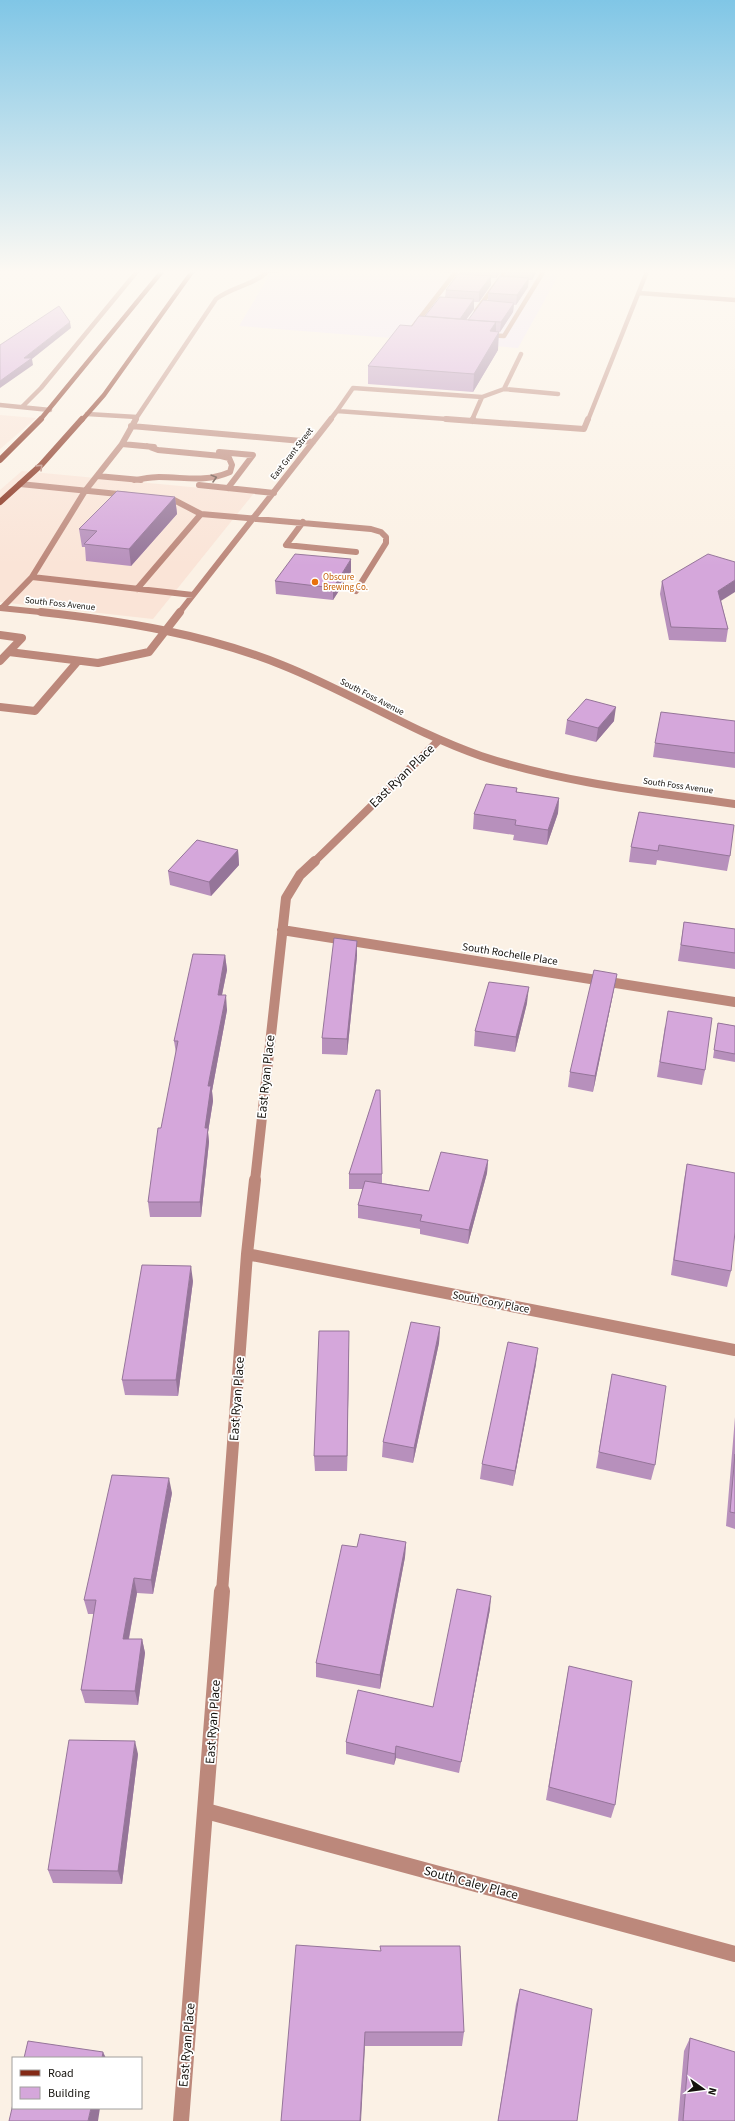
<svg xmlns="http://www.w3.org/2000/svg" width="735" height="2121" font-family="'Source Sans 3',sans-serif">
  <rect width="100%" height="100%" fill="#fbf1e5"/>
  <path fill="#fae4d7" d="M0 415 36 418 0 449Z
    M22 471 254 493 153 619 0 602V490Z"/>
  <path fill="#f1e3f7" d="M273 269H562L518 348 239 326Z"/>
  <g fill="none" stroke-linecap="round" stroke-linejoin="round">
    <path stroke="#bc887b" stroke-width="4.5" d="M231 269 277 271
      M639 293 735 300
      M476 311 507 269
      M413 327 458 269
      M486 335 504 336 545 269
      M521 354 504 389 558 394
      M482 397 504 389
      M0 405 50 410
      M22 407 41 388 139 269
      M337 411 353 388 482 397 472 420
      M87 414 137 417 135 420
      M137 417 216 299C233 286 256 285 270 269
      M330 420 337 411 460 420
      M588 420 648 269"/>
    <path stroke="#bc887b" stroke-width="6" d="M446 419 584 429 588 419
      M472 421 473 419
      M131 426 313 442
      M122 444 154 447
      M219 452 253 455 228 488
      M97 476 141 480
      M134 480C142 479 151 477 159 477 186 477 204 483 230 472L232 465 229 458 221 456 158 450 147 446
      M20 484 128 495
      M199 485 274 493
      M163 499 174 500 201 514 371 529 381 532 386 537V543L356 591
      M303 522 286 545 356 552
      M32 577 193 595
      M137 589 201 514
      M0 608 50 613
      M2 608 32 577 85 491 122 444 136 419
      M179 613 331 419"/>
    <path stroke="#bc887b" stroke-width="8" d="M41 612C123 621 205 634 282 665 350 692 412 732 481 756 563 783 650 792 735 804
      M0 635 22 638 0 661
      M9 652 98 663 149 652 180 612
      M0 707 35 711 78 661
      M314 862 439 740"/>
    <path stroke="#bc887b" stroke-width="10" d="M282 930 735 1002
      M255 1181 286 898 300 875 315 861"/>
    <path stroke="#bc887b" stroke-width="12" d="M247 1254 735 1350
      M222 1592 247 1254 255 1180"/>
    <path stroke="#bc887b" stroke-width="16" d="M206 1811 735 1954
      M181 2121 222 1591"/>
    <path stroke="#832a16" stroke-width="4.5" d="M40 420 164 269
      M82 420 104 395 194 269"/>
    <path stroke="#832a16" stroke-width="6" d="M0 460 41 419
      M0 502 41 465 82 419"/>
  </g>
  <path fill="#b790bc" d="M396 269H454L450 273Z
    M459 269H503L496 278H491V285L479 302H474V309L466 320H468L488 301V293L505 277V269H538L532 280H528V287L516 305H514L513 312 500 332H496L498 350 473 392 368 384V366L412 326 425 317 445 297 446 290 459 274Z
    M175 497 177 514 131 566 86 561 85 547H82L79 529Z
    M351 572 333 600 276 594 275 581Z
    M662 581 721 601 728 629 726 642 669 640 660 594Z
    M567 720 614 721 596 742 565 734Z
    M735 721V768L653 757 655 743Z
    M517 788V792L559 798 558 813 547 845 513 840 514 835 473 829 474 814Z
    M639 812 730 856 727 871 657 860 656 865 629 862 631 847Z
    M238 850 239 865 211 896 170 885 168 871Z
    M684 922 735 929V969L678 961Z
    M225 955 227 970 222 995 227 1010 212 1091 213 1101 208 1132 209 1142 201 1217H150L148 1202 176 1053 174 1041Z
    M357 956 347 1055 322 1054V1038Z
    M617 974 614 989 593 1092 568 1087 570 1072Z
    M527 1003 515 1052 474 1046 475 1031Z
    M718 1023 735 1026V1062L713 1058Z
    M665 1026 705 1070 702 1085 657 1077Z
    M488 1160 487 1173 468 1244 420 1234V1229L358 1218V1205L363 1189H349V1174H382V1183L429 1191Z
    M687 1164 731 1271 727 1287 671 1275 684 1180Z
    M193 1281 178 1396 125 1395 122 1380Z
    M440 1327 439 1343 413 1463 382 1457 383 1442Z
    M349 1347 347 1471H315L314 1456Z
    M536 1364 513 1486 480 1479 482 1464Z
    M609 1390 655 1465 651 1480 596 1468Z
    M735 1417V1529L726 1526Z
    M172 1493 153 1594 137 1593 129 1639H142L145 1653 138 1705 85 1703 81 1690 94 1614H88L84 1600Z
    M406 1542 405 1557 380 1689 316 1677V1663L357 1547Z
    M490 1609 459 1773 396 1758 394 1765 346 1754V1742L433 1707Z
    M569 1666 615 1805 611 1818 546 1800Z
    M138 1754 122 1884 53 1883 48 1870Z
    M296 1945 464 2032 462 2046H365Z
    M520 1989 577 2121H498L516 2004Z
    M690 2038 735 2121H678L684 2051Z"/>
  <path fill="#957599" d="M450 269H454L450 273Z
    M496 269H503L496 278Z
    M533 269H538L532 280V271Z
    M491 276V285L479 302V292Z
    M529 278 528 287 516 305 517 295Z
    M474 299V309L459 329 460 319Z
    M514 303 513 312 500 332 501 322Z
    M70 322 71 328 32 359 33 365 0 388V381L24 358Z
    M496 322V338L499 332 498 350 473 392 474 374 490 331Z
    M175 497 177 514 131 566 129 549Z
    M351 559V572L333 600V588Z
    M735 580V592L716 604 718 591Z
    M616 707 614 721 596 742 598 728Z
    M559 798 558 813 547 845 548 830Z
    M238 850 239 865 211 896 209 882Z
    M357 941V956L347 1055V1039Z
    M225 955 227 970 219 1009 218 995Z
    M617 974 614 989 593 1092 595 1076Z
    M529 987 527 1003 515 1052 516 1037Z
    M226 995 227 1010 212 1091 213 1101 208 1132 209 1142 201 1217 200 1202 205 1128 208 1086Z
    M488 1160 487 1173 468 1244 469 1230Z
    M191 1266 193 1281 178 1396 176 1380Z
    M440 1327 439 1343 413 1463 414 1448Z
    M349 1331V1347L347 1471V1456Z
    M538 1348 536 1364 513 1486 515 1471Z
    M169 1478 172 1493 153 1594 151 1580Z
    M406 1542 405 1557 380 1689V1675Z
    M134 1578 137 1593 126 1653 123 1639Z
    M491 1596 490 1609 459 1773 461 1762Z
    M142 1639 145 1653 138 1705 135 1691Z
    M135 1741 138 1754 122 1884 118 1871Z
    M396 1746V1758L394 1765 395 1754Z
    M365 2032V2046L361 2121H360Z
    M103 2052 106 2058H102Z
    M91 2108H100L98 2121H88Z"/>
  <path fill="#d5a7db" stroke="#957599" d="M507 269H533L532 271Z
    M458 274 491 276 479 292 446 290Z
    M500 276 529 278 517 295 488 293Z
    M440 297 474 299 460 319 425 316Z
    M483 300 514 303 501 322 468 320Z
    M59 306 70 322 24 358H32L0 381V345Z
    M419 316 496 322 490 331 499 332 474 374 368 366 400 325 412 326Z
    M117 491 175 497 129 549 84 544 97 531 79 529Z
    M295 554 351 559 333 588 275 581Z
    M708 554 735 562V580L718 591 728 629 671 627 662 581Z
    M586 699 616 707 598 728 567 720Z
    M661 712 735 721V753L655 743Z
    M486 784 517 788 516 792 559 798 548 830 515 825 516 820 474 814Z
    M639 812 734 825 730 856 659 845 658 851 631 847Z
    M197 840 238 850 209 882 168 871Z
    M684 922 735 929V953L681 945Z
    M334 938 357 941 347 1039 322 1038Z
    M193 954 225 955 218 995H226L208 1086H211L205 1128H208L200 1202H148L158 1128H161L178 1041H174Z
    M594 970 617 974 595 1076 570 1072Z
    M489 982 529 987 516 1037 475 1031Z
    M668 1011 712 1018 705 1070 660 1062Z
    M718 1023 735 1026V1054L714 1050Z
    M376 1090H380L382 1174H349Z
    M441 1152 488 1160 469 1230 420 1221 422 1215 358 1205 365 1181 429 1191Z
    M687 1164 735 1173V1232L731 1271 674 1260Z
    M142 1265 191 1266 176 1380H122Z
    M411 1322 440 1327 414 1448 383 1442Z
    M319 1331H349L347 1456H314Z
    M508 1342 538 1348 515 1471 482 1464Z
    M612 1374 666 1386 655 1465 599 1452Z
    M735 1454V1513L730 1512Z
    M112 1475 169 1478 151 1580 134 1578 123 1639H142L135 1691 81 1690 96 1600H84Z
    M360 1534 406 1542 380 1675 316 1663 342 1545 357 1547Z
    M457 1589 491 1596 461 1762 396 1746 395 1754 346 1742 358 1690 433 1707Z
    M569 1666 632 1681 615 1805 549 1787Z
    M69 1740 135 1741 118 1871 48 1870Z
    M296 1945 381 1951 380 1946H460L464 2032H365L360 2121H281Z
    M520 1989 592 2009 577 2121H498Z
    M690 2038 735 2052V2121H683Z
    M28 2041 103 2052 102 2058H24Z
    M13 2104V2108H91L88 2121H9Z"/>
  <defs><path id="oneway-chevron" d="M-2-3.5L2.5 0L-2 3.5" fill="none" stroke-width="1.6" stroke-linecap="round" stroke-linejoin="round"/></defs>
  <use stroke="#b57f73" href="#oneway-chevron" transform="translate(40 467) rotate(-44)"/>
  <use stroke="#60473e" href="#oneway-chevron" transform="translate(214 478) rotate(-15)"/>
  <linearGradient id="sky" x2="0" y2="1"><stop stop-color="#80c6e6"/><stop offset="0.48" stop-color="#fdf9f3"/><stop offset="1" stop-color="#fdf9f3" stop-opacity="0"/></linearGradient>
  <rect width="735" height="566" fill="url(#sky)"/>
  <circle fill="#e8710a" stroke="#fff" stroke-width="1.5" cx="315" cy="582" r="4"/>
  <g text-anchor="middle" dominant-baseline="central" stroke-width="3.5" stroke-linejoin="round" paint-order="stroke">
    <g font-size="9" fill="#15120d" stroke="#fff">
      <text transform="translate(292 454) rotate(-52)">East Grant Street</text>
      <text transform="translate(60 604) rotate(6)">South Foss Avenue</text>
      <text transform="translate(372 697) rotate(27)">South Foss Avenue</text>
      <text transform="translate(678 786) rotate(8)">South Foss Avenue</text>
    </g>
    <g font-size="9" fill="#c56008" stroke="#fff" text-anchor="start">
      <text x="323" y="577">Obscure<tspan x="323" dy="10">Brewing Co.</tspan></text>
    </g>
    <g font-size="11" fill="#15120d" stroke="#fff">
      <text transform="translate(510 954) rotate(9)">South Rochelle Place</text>
      <text transform="translate(491 1302) rotate(11)">South Cory Place</text>
    </g>
    <g font-size="13" fill="#15120d" stroke="#fff">
      <text transform="translate(402 776) rotate(-44)">East Ryan Place</text>
      <text transform="translate(266 1077) rotate(-84)">East Ryan Place</text>
      <text transform="translate(237 1399) rotate(-86)">East Ryan Place</text>
      <text transform="translate(213 1722) rotate(-86)">East Ryan Place</text>
      <text transform="translate(471 1883) rotate(15)">South Caley Place</text>
      <text transform="translate(187 2045) rotate(-85)">East Ryan Place</text>
    </g>
  </g>
  <rect x="12" y="2057" width="130" height="52" fill="#ffffff" stroke="#a1a09e"/>
  <rect x="20" y="2070" width="20" height="6" fill="#832a16" stroke="#a1a09e"/>
  <text x="48" y="2077" font-size="12" fill="#15120d">Road</text>
  <rect x="20" y="2087" width="20" height="12" fill="#d5a7db" stroke="#a1a09e"/>
  <text x="48" y="2097" font-size="12" fill="#15120d">Building</text>
  <g transform="translate(703 2089) rotate(104)" stroke="#ffffff" stroke-width="3" paint-order="stroke">
  <path d="M0-3L7 15L0 10L-7 15Z" fill="#15120d"/>
  <text y="-6" font-size="11" font-weight="bold" text-anchor="middle" fill="#15120d">N</text>
  </g>
</svg>
